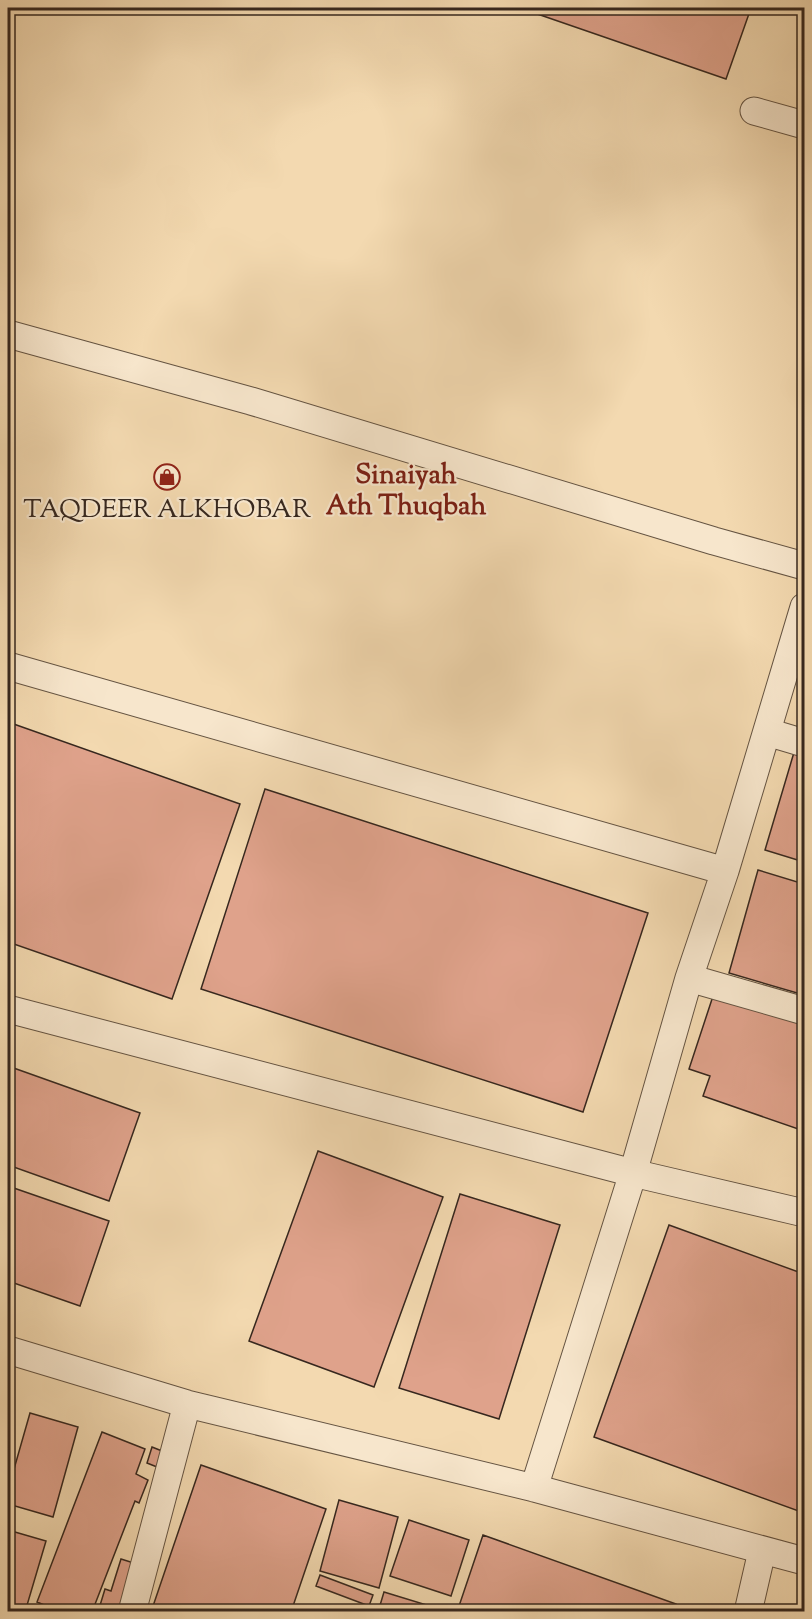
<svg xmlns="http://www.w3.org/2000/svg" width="812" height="1619" font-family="'Sorts Mill Goudy',serif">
  <rect width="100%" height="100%" fill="#f3d9b0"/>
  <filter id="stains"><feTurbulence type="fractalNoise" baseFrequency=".00333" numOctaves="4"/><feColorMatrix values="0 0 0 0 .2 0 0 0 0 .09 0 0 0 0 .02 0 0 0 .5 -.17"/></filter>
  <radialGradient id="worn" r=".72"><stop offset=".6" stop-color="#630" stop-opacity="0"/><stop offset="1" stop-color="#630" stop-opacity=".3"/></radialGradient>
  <path fill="#dfa28b" stroke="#36271e" stroke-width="1.5" d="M520 8H632L636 13 638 8H751L726 79Z
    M8 722 240 804 172 999 8 942Z
    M795 749 804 752V862L765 850Z
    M265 789 648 913 583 1112 201 989Z
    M758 870 804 884V995L729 973Z
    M715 990 804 1021V1131L703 1096 710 1076 689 1069Z
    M8 1066 140 1113 109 1201 8 1165Z
    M318 1151 443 1197 374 1387 249 1341Z
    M8 1186 109 1221 80 1306 8 1281Z
    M460 1194 560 1225 499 1419 399 1388Z
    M669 1225 804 1274V1513L594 1437Z
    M30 1413 78 1427 53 1517 8 1504V1490Z
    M102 1432 145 1449 136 1474 148 1480 139 1503 135 1501 92 1612H61L37 1602Z
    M152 1447 167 1453 162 1469 147 1463Z
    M201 1465 326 1509 291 1612H151Z
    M339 1500 398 1517 379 1588 320 1571Z
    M409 1520 469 1540 451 1596 390 1576Z
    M8 1530 46 1541 25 1612H8Z
    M483 1535 676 1604 674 1612H457Z
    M121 1559 137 1564 121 1612H98L105 1589 111 1591Z
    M320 1575 373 1595 369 1606 316 1586Z
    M384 1592 443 1610V1612H378Z"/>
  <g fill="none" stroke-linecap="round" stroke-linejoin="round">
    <g stroke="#655442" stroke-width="29">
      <path id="minor" d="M754 111 804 125
        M8 334 251 401 714 541 804 566
        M804 607 725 871 689 978 633 1173 804 1213
        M8 666 725 871
        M767 732 804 743
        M689 978 804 1011
        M8 1009 633 1173 534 1488
        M8 1350 187 1404 534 1488 804 1561
        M132 1612 187 1404
        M748 1612 762 1551"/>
    </g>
    <use href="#minor" stroke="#f7e6cc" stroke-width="27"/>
  </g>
  <defs>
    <g id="shop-ring" transform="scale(1.35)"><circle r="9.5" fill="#f7e6cc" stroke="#8f2418" stroke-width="1.5"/><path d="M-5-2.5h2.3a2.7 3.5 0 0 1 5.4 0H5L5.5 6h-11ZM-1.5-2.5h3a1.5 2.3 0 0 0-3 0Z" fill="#8f2418"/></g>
  </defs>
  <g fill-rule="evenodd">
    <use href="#shop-ring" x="167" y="477"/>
  </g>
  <g text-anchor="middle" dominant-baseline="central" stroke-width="4.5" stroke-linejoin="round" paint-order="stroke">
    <g font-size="26" fill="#36271e" stroke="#f7e6cc">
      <text x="167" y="510">TAQDEER ALKHOBAR</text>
    </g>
    <g font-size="27" font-weight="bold" fill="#7a1f14" stroke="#f7e6cc">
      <text x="406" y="476">Sinaiyah<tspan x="406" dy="31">Ath Thuqbah</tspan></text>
    </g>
  </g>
  <rect width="812" height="1619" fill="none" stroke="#f3d9b0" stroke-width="30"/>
  <rect x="9" y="9" width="794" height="1601" fill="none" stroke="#36271e" stroke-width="3"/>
  <rect x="15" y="15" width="782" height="1589" fill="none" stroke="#36271e" stroke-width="1.5"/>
  <rect width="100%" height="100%" filter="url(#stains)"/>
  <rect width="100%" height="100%" fill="url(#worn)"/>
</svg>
